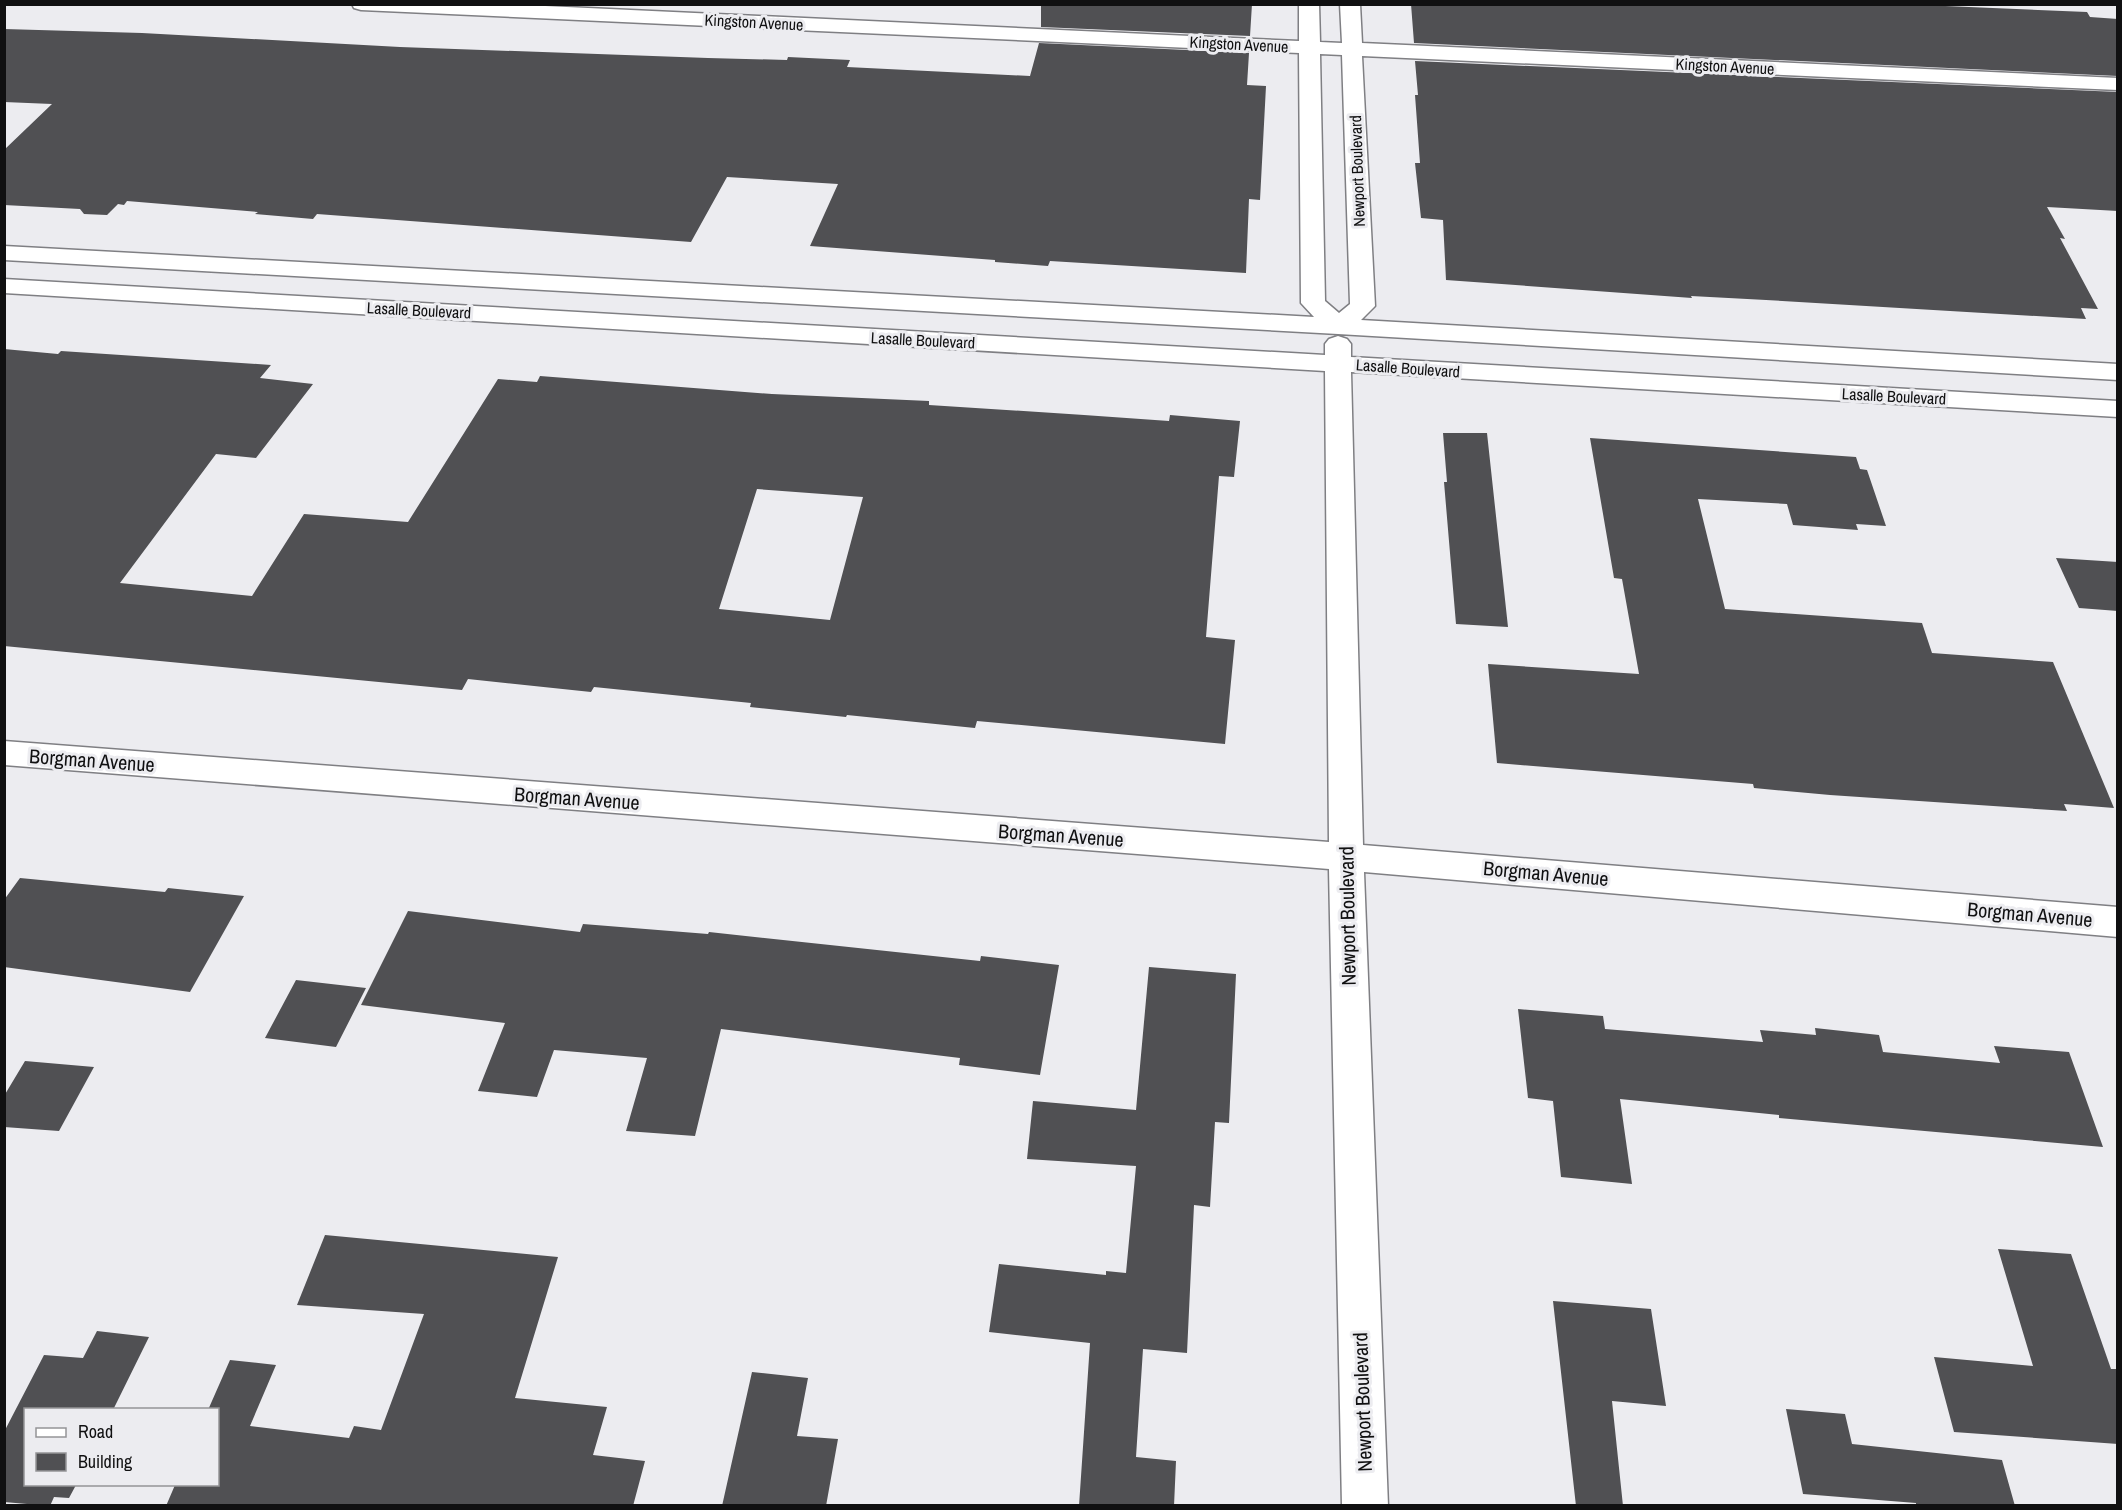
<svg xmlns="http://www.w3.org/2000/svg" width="2122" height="1510" font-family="'Archivo Narrow',sans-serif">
  <rect width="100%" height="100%" fill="#ececf0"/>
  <path fill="#505053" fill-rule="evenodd" d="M1041 4H1252L1250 36 1041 27Z
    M1411 4H1898L2087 12 2090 17 2118 19V76L1414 43Z
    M4 29 142 33 400 47 708 58 787 60 788 57 850 60 847 67 1030 76 1039 43 1249 53 1247 85 1266 86 1260 200 1249 199 1246 273 1050 261 1048 266 995 262V260L810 246 838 184 727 177 691 242 317 214 313 219 255 214 258 212 127 201 124 205 118 204 107 215 84 214 80 209 4 205V150L52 104 4 102Z
    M1415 61 2118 92V211L2047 207 2065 239 2060 238 2098 309 2081 308 2086 319 1766 300 1691 296 1692 298 1446 280 1443 220 1421 218 1415 163H1420L1415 95H1418Z
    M4 349 58 354 61 351 271 365 260 378 313 384 256 458 216 454 120 583 252 596 304 514 408 522 498 379 537 382 540 376 772 394 929 401V405L1084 415 1169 421 1170 415 1240 421 1234 477 1219 476 1206 637 1235 640 1225 744 977 721 975 728 847 715 846 717 750 707 751 703 594 687 591 692 468 679 462 690 4 646ZM757 489 863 497 830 620 719 609Z
    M1443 433H1487L1508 627 1456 624 1444 482H1447Z
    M1590 438 1856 457 1860 469 1867 470 1886 526 1856 524 1858 530 1793 525 1787 504 1698 499 1725 609 1922 623 1932 653 2053 662 2114 808 2064 804 2067 811 1830 795 1754 788 1753 784 1497 763 1488 664 1639 674 1622 579 1614 578Z
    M2056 558 2118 562V611L2079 608Z
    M20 878 165 892 168 888 244 896 190 992 4 967V900Z
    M408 911 580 932 583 924 708 934 709 932 980 961 981 956 1059 965 1040 1075 959 1065 960 1058 721 1029 695 1136 626 1131 647 1058 554 1050 537 1097 478 1091 505 1023 361 1005Z
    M1149 967 1236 974 1229 1123 1215 1122 1210 1207 1194 1205 1187 1353 1143 1349 1136 1457 1176 1461 1174 1506H1079L1090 1343 989 1332 999 1264 1106 1275V1271L1126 1273 1136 1166 1027 1159 1033 1101 1136 1110Z
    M296 980 366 988 336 1047 265 1038Z
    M1518 1009 1603 1016 1605 1029 1763 1042 1760 1030 1816 1035 1815 1028 1879 1035 1883 1052 2000 1063 1994 1046 2069 1052 2103 1147 1779 1118V1115L1620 1099 1632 1184 1561 1177 1553 1101 1528 1098Z
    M25 1061 94 1067 59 1131 4 1127V1096Z
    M325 1235 558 1257 515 1398 607 1407 593 1455 645 1461 633 1506H166L175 1485H218V1410H208L230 1360 276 1365 250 1426 349 1438 354 1426 381 1430 424 1314 297 1305Z
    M1998 1249 2071 1254 2111 1369H2118V1444L1954 1432 1934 1357 2033 1366Z
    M1553 1301 1651 1309 1666 1406 1612 1401 1623 1506H1576Z
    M97 1331 149 1337 113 1410H26V1485H76L69 1498 54 1497 50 1506 4 1502V1432L44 1355 83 1358Z
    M752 1372 808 1378 797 1436 838 1439 826 1506H722Z
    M1786 1409 1845 1414 1852 1444 2002 1460 2015 1506H1916V1503L1803 1494Z"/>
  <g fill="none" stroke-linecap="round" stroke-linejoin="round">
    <g stroke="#7f7f83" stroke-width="3">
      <path id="minor" d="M352 4H501L1299 41V4H1319L1320 42 1342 43 1340 4H1360L1362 43 2118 78V90L1362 56 1375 306 1361 320 2118 364V380L1338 334 4 260V246L1314 317 1301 303 1299 53 361 10 354 8ZM1320 54 1342 55 1350 304 1339 313 1325 301Z
        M4 279 1325 355V344L1329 339 1338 336 1347 339 1351 344V357L2118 401V417L1351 372 1363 845 2118 907V937L1364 872 1388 1506H1342L1329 869 4 765V741L1329 842 1325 371 4 293Z"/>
    </g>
    <use href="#minor" fill="#fff" fill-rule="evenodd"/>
  </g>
  <g text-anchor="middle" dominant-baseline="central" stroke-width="6" stroke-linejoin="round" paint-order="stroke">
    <g font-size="16" fill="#101011" stroke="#ececf0">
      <text transform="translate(754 22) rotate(3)">Kingston Avenue</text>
      <text transform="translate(1239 44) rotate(3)">Kingston Avenue</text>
      <text transform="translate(1725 66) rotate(3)">Kingston Avenue</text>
      <text transform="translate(1357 171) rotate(-92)">Newport Boulevard</text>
      <text transform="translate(419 310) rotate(3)">Lasalle Boulevard</text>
      <text transform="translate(923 340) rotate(3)">Lasalle Boulevard</text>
      <text transform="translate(1408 368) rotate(4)">Lasalle Boulevard</text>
      <text transform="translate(1894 396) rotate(3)">Lasalle Boulevard</text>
    </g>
    <g font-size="20" fill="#101011" stroke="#ececf0">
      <text transform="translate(92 760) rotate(4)">Borgman Avenue</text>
      <text transform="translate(577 798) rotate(4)">Borgman Avenue</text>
      <text transform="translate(1061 835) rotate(4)">Borgman Avenue</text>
      <text transform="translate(1546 873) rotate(5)">Borgman Avenue</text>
      <text transform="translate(2030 914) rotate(5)">Borgman Avenue</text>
      <text transform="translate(1347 916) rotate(-91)">Newport Boulevard</text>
      <text transform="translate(1362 1402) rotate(-92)">Newport Boulevard</text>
    </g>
  </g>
  <rect width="2122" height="1510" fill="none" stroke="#101011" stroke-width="12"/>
  <rect x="24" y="1408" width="195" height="78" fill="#ececf0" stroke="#949497" stroke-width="1.5"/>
  <rect x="36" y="1428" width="30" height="9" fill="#ffffff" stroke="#949497" stroke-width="1.5"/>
  <text x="78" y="1438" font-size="18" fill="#101011">Road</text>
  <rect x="36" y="1453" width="30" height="18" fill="#505053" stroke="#949497" stroke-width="1.5"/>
  <text x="78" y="1468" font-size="18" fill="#101011">Building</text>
</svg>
